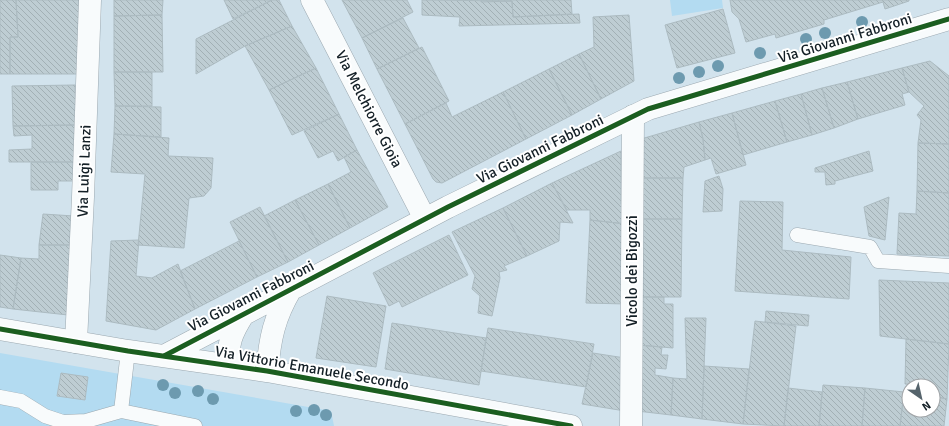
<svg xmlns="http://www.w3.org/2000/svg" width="949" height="426" font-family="Signika,sans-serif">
  <defs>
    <pattern id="building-back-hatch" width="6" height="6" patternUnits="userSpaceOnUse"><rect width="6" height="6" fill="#becdd3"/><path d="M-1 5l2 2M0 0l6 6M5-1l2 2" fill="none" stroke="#a2b0b5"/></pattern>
  </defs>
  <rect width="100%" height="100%" fill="#d2e3ed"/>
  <path fill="#b3dbf1" d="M670 0H722L723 8 672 16Z
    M0 353 331 411 334 426H0Z"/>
  <path fill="url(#building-back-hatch)" stroke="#acbbc1" d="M0 0H16L18 37H10V74H0Z
    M16 0H79L78 74H10V37H18Z
    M114 0H163L162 15 114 16Z
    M224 0H272L233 19Z
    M272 0H279L292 26 245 46 196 74V39Z
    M342 0H407L413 12 362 38Z
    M422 0 512 1 513 17 579 14 580 23 459 26 460 17 422 15Z
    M481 0H571L572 14 513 17 512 1 481 2Z
    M730 0H909V1L885 9 883 2 824 20V24L776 38 775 34 746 42 739 19 732 12Z
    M723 9 735 53 677 68 665 25Z
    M162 15 163 72H114V16Z
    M629 15 634 81 601 99 579 54 594 47 593 17Z
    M403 18 419 48 377 69 362 38Z
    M292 26 316 68 269 90 245 46Z
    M422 47 449 101 405 124 377 69Z
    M579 54 601 99 572 115 549 69Z
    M930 61 949 76V144L918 143 921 120 917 115 924 106 909 92 902 68Z
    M316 68 339 114 292 135 269 90Z
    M902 68 909 92 902 94 905 105 858 119 847 82Z
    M549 69 572 115 526 139 503 92Z
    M114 72H152V106H115Z
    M847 82 858 119 834 128 822 88Z
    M75 85 76 125 13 126 12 86Z
    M822 88 834 128 812 135 801 94Z
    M503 92 526 139 442 183 436 182 433 179 405 124 446 103 452 117Z
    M801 94 812 135 787 142 775 101Z
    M775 101 787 142 743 155 732 113Z
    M115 106 161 107V137L114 134Z
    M732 113 746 165 716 174 711 158 705 160 703 139 699 122Z
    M339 114 357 150 338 161 333 151 318 158 304 131Z
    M699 122 703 139 705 160 684 167 683 178H641V139Z
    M76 125V162H9V150L32 149V135L14 136 13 126Z
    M114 134 169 138 168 156 213 158 211 188 204 196 189 198 184 248 138 245 145 174 111 172Z
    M918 143 949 144V193L917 191Z
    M357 150 388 207 350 228 328 184 351 172 344 157Z
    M621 151V204L626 205V224L590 220V210H567L552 183Z
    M869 151 873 171 835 181V184L826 185 825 172H815V168Z
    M31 162H76V181H58V190H31Z
    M719 176 723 189 722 211 703 212 705 181Z
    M641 178H683L682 219H640Z
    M552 183 573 223 560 222 559 241 527 256 503 208Z
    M328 184 350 228 319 245 295 200Z
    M917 191 949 193V256L897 254 899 213 916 214Z
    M889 197 885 240 869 236 864 207Z
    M295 200 319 245 288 262 264 216Z
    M740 201 783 202 782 250 851 257 849 299 735 291Z
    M260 207 288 262 257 277 230 222Z
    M503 208 527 256 504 266 507 270 499 272 500 278 492 316 478 313 480 296 472 289 475 276 452 232Z
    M43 214 74 216 71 245H39Z
    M640 219H682L681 297H639Z
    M590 220 626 224V304L586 303Z
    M449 235 468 275 402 307 399 301 389 306 373 273Z
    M139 240 136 276 152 278 178 264 195 309 156 330 106 321 111 241Z
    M239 241 257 277 195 309 180 271Z
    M39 245H71L68 315 13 309 21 258 39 259Z
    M0 255 21 258 13 309 0 307Z
    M879 280 949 283V344L880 336Z
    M327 296 386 306 376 367 316 358Z
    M639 297H664V304H673V348L638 345Z
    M766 311 809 315 808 326 765 322Z
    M685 318H706L702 419 671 415 673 378 687 379Z
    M755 321 796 326 784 426 743 424Z
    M392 323 486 338 479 385 385 369Z
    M488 328 594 344 586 387 481 371Z
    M906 339 949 344 947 399 933 396V386L905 384Z
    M638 345 662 347 661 355H668L666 369 655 368V375L673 378 671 415 637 411Z
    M593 353 625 358V411L582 404Z
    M704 366 749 369 743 424 702 419Z
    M61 373 88 377 85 400 57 396Z
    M823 385 865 388 862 426H819Z
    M788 388 822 392 819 426H784Z
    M865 388 904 392 900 426H862Z
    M904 392H909V410H933V396L947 399 944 426H900Z"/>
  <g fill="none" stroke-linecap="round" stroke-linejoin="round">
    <g stroke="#9ba8b0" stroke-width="15">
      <path id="service" d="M797 235 870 247 878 261 949 266
        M0 397 21 401 45 416 63 422 86 421 121 411 195 426
        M121 411 128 351"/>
    </g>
    <g stroke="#9ba8b0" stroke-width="23">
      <path id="minor" d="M312 0 425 219
        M76 342 83 197 90 0
        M631 426 633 116"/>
    </g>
    <g stroke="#9ba8b0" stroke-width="23">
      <path id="tertiary" d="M0 329 128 351 267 371 571 426
        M164 356 448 207 648 109 949 19
        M231 365C225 346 233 331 243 315
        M267 371C270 338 274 318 291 289"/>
    </g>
    <use href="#service" stroke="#f8fbfc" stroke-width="14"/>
    <use href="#minor" stroke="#f8fbfc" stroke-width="22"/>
    <use href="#tertiary" stroke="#f8fbfc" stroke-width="22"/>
    <g stroke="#fff" stroke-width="8">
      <path id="cycleway" d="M0 329 128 351 267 371 571 426
        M164 356 448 207 648 109 949 19"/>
    </g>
    <use href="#cycleway" stroke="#1b5e20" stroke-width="5"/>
  </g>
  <g fill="#6d9aaf">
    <circle cx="862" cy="22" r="6"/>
    <circle cx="825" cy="33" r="6"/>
    <circle cx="806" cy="39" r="6"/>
    <circle cx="760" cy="53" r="6"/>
    <circle cx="718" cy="66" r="6"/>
    <circle cx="699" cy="72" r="6"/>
    <circle cx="679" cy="78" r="6"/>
    <circle cx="163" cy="385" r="6"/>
    <circle cx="198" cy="391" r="6"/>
    <circle cx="175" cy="393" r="6"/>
    <circle cx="213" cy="399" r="6"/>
    <circle cx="314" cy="410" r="6"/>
    <circle cx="296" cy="411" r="6"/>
    <circle cx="326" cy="415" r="6"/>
  </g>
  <g text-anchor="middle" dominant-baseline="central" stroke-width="4" stroke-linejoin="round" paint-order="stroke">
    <g font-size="15" fill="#131f26" stroke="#fff">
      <text transform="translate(845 38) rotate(-17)">Via Giovanni Fabbroni</text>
      <text transform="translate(369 109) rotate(63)">Via Melchiorre Gioia</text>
      <text transform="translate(540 149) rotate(-26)">Via Giovanni Fabbroni</text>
      <text transform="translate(84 171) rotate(-88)">Via Luigi Lanzi</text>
      <text transform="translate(632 271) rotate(-90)">Vicolo dei Bigozzi</text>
      <text transform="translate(251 296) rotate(-27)">Via Giovanni Fabbroni</text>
      <text transform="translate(312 368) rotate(10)">Via Vittorio Emanuele Secondo</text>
    </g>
  </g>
  <g transform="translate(921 398) rotate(146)"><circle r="19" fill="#ffffff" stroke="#a1a5a8"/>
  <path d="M0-3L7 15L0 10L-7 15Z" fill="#56646c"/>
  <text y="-6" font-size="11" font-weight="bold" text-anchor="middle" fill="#131f26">N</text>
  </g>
</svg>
